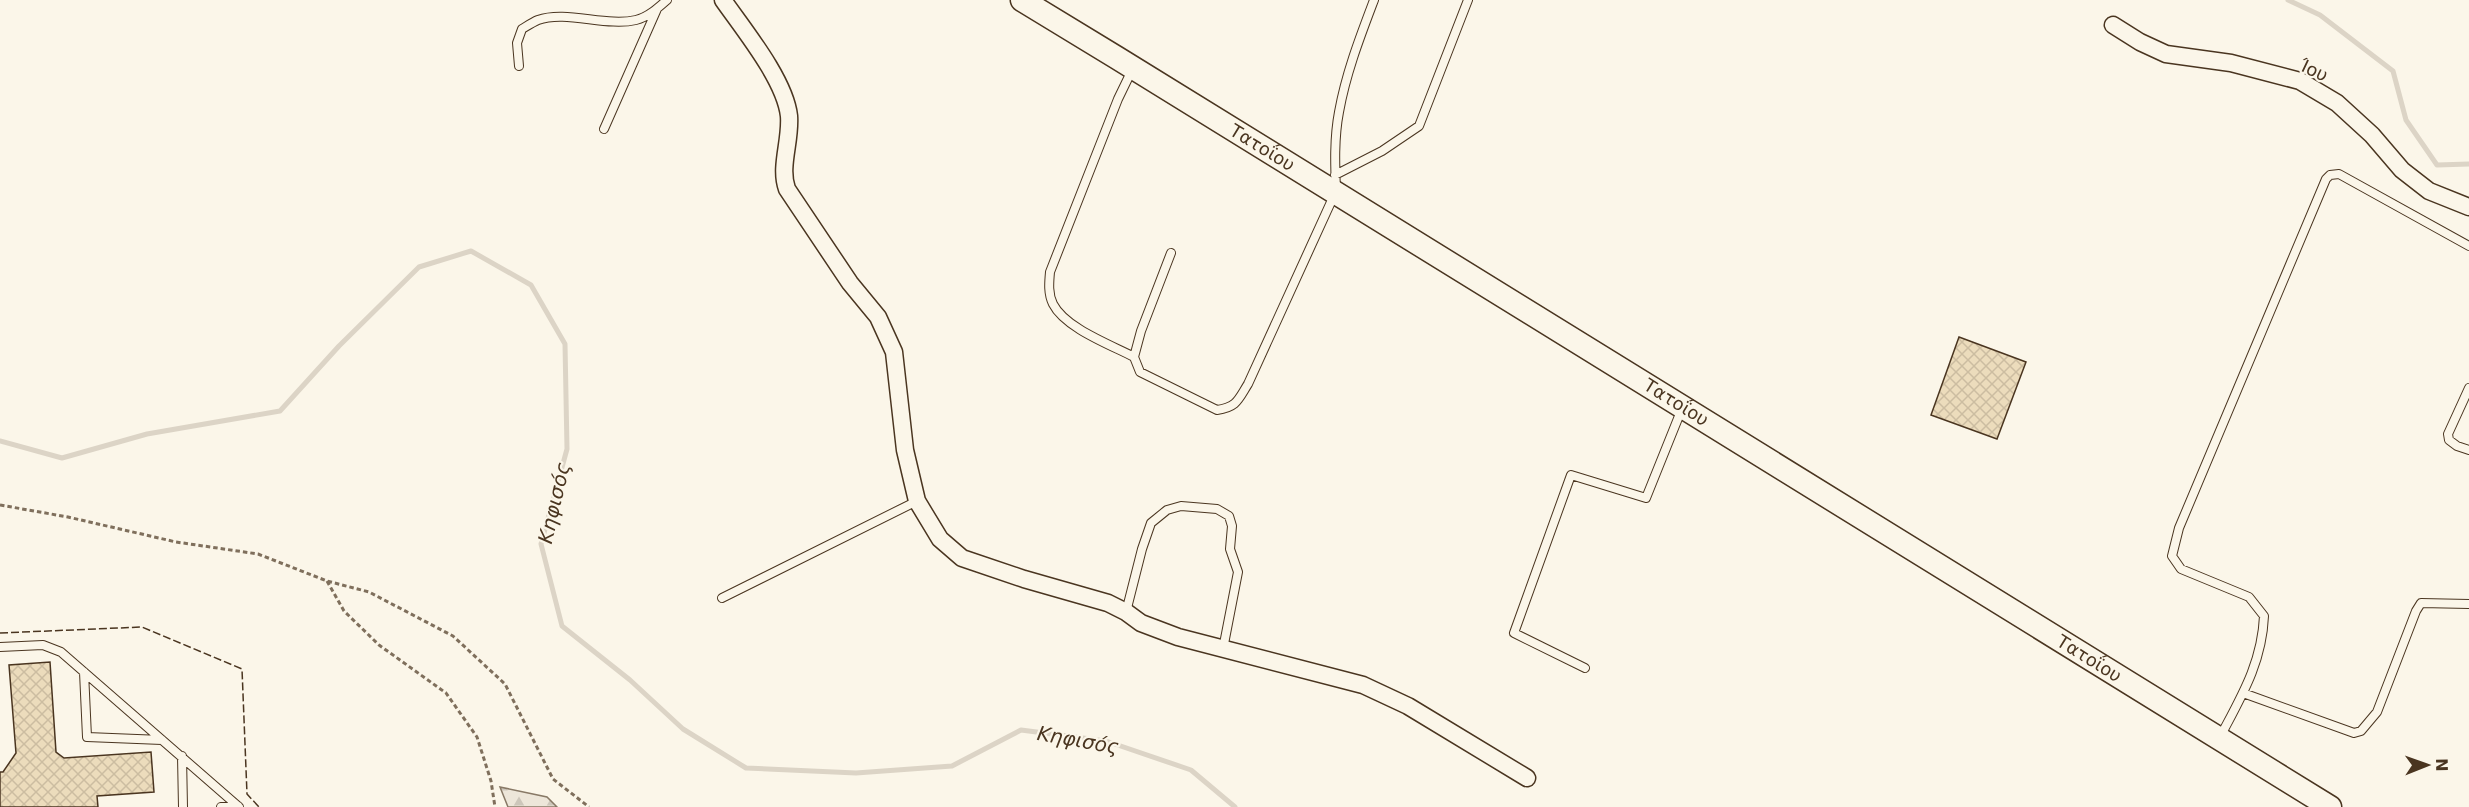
<svg xmlns="http://www.w3.org/2000/svg" width="2469" height="807" font-family="'DejaVu Sans',sans-serif">
  <defs>
    <pattern id="forest-firs" width="22" height="20" patternUnits="userSpaceOnUse" patternTransform="scale(1.5)"><rect width="22" height="20" fill="#ede6d9"/><path d="M5 1l3.5 6h-7zM16 11l3.5 6h-7z" fill="#cdc6ba"/></pattern>
    <pattern id="building-cross-hatch" width="8" height="8" patternUnits="userSpaceOnUse" patternTransform="scale(1.5)"><rect width="8" height="8" fill="#ecdcbc"/><path d="M0 0l8 8M0 8l8-8" fill="none" stroke="#ccbda1"/></pattern>
  </defs>
  <rect width="100%" height="100%" fill="#fbf6e9"/>
  <path fill="url(#forest-firs)" stroke="#887966" stroke-width="1.5" d="M500 787 547 797 557 807H508Z"/>
  <g fill="none" stroke-linecap="round" stroke-linejoin="round">
    <path stroke="#dcd4c6" stroke-width="5" d="M2288 0 2320 15 2393 71 2406 120 2437 165 2469 164
      M0 441 62 458 147 434 280 411 339 346 419 267 471 251 531 285 565 344 567 449 541 544 562 626 630 680 683 729 746 768 856 773 952 766 1021 730 1106 741 1191 770 1235 807"/>
  </g>
  <path fill="url(#building-cross-hatch)" stroke="#4a3520" stroke-width="1.5" d="M1959 337 2026 362 1997 439 1931 415Z
    M50 662 56 752 64 758 151 752 154 792 97 796 98 807H0V772H3L16 753 9 665Z"/>
  <g fill="none" stroke-linecap="round" stroke-linejoin="round">
    <g stroke="#4a3520" stroke-width="10">
      <path id="lane" d="M519 66 517 43 522 29C527 26 533 22 538 20 566 10 606 27 636 20 648 17 658 8 667 0
        M1133 68 1118 99 1050 272C1049 283 1048 294 1053 304 1065 328 1111 345 1134 357
        M604 129 657 9
        M1335 175 1382 151 1419 126 1468 0
        M1171 253 1141 331 1134 357 1140 372 1217 410C1237 407 1238 400 1248 384L1336 191C1335 165 1334 138 1339 112 1346 73 1360 37 1374 0
        M2469 388 2448 434 2449 440 2457 446 2469 450
        M722 598 917 501
        M1126 612 1142 549 1151 523 1167 510 1181 506 1217 509 1229 516 1232 526 1230 549 1238 572 1223 649
        M0 647 43 645 61 652 239 807
        M1585 668 1514 633 1571 475 1646 498 1683 406
        M84 672 87 737 162 740
        M2243 693 2354 733 2361 731 2377 712 2416 611 2421 603 2469 604
        M2220 737C2241 697 2262 663 2264 616L2249 597 2181 569 2172 556 2179 528 2326 179 2330 175 2339 174 2469 246
        M182 756 183 807
        M221 807 238 806"/>
    </g>
    <g stroke="#4a3520" stroke-width="19">
      <path id="street" d="M723 0C744 30 785 80 789 116 791 141 779 167 787 189L850 283 878 317 894 352 905 450 917 501 940 539 962 558 1024 579 1108 603 1126 612 1141 623 1178 637 1363 685 1408 706 1527 778
        M2113 25 2140 42 2166 54 2231 63 2300 81 2337 103 2372 135 2402 170 2429 191 2469 207"/>
    </g>
    <g stroke="#4a3520" stroke-width="25">
      <g id="secondary">
        <path id="s1" d="M1022 0C1460 266 1895 537 2330 807"/>
      </g>
    </g>
    <path stroke="#7f6f5c" stroke-width="3" stroke-dasharray="4.5 3" stroke-linecap="butt" d="M0 505 68 517 176 542 258 554 327 581 369 592 453 636 505 684 553 779 589 807
      M327 581 344 611 379 645 446 693 477 737 491 781 495 807"/>
    <use href="#lane" stroke="#fbf6e9" stroke-width="8"/>
    <use href="#street" stroke="#fbf6e9" stroke-width="16"/>
    <use href="#secondary" stroke="#fbf6e9" stroke-width="22"/>
    <path stroke="#4a3520" stroke-width="1.5" stroke-dasharray="8 3" stroke-linecap="butt" d="M0 633 142 627 242 669 247 794 259 807"/>
  </g>
  <g text-anchor="middle" dominant-baseline="central" stroke-width="4.5" stroke-linejoin="round" paint-order="stroke">
    <g font-size="18" fill="#4a3520" stroke="#fbf6e9">
      <text transform="translate(2314 70) rotate(25)">Ίου</text>
      <text stroke="none"><textPath href="#s1" startOffset="282">Τατοΐου</textPath></text>
      <text stroke="none"><textPath href="#s1" startOffset="768">Τατοΐου</textPath></text>
      <text stroke="none"><textPath href="#s1" startOffset="1254">Τατοΐου</textPath></text>
    </g>
    <g font-size="20" font-style="italic" fill="#4a3520" stroke="#fbf6e9">
      <text transform="translate(554 503) rotate(-77)">Κηφισός</text>
      <text transform="translate(1078 740) rotate(10)">Κηφισός</text>
    </g>
  </g>
  <g transform="translate(2427 765) rotate(89)" stroke="#fbf6e9" stroke-width="4.5" paint-order="stroke">
  <path d="M0-4.5L10 22L0 15L-10 22Z" fill="#4a3520"/>
  <text y="-9" font-size="16" font-weight="bold" text-anchor="middle" fill="#4a3520">N</text>
  </g>
</svg>
